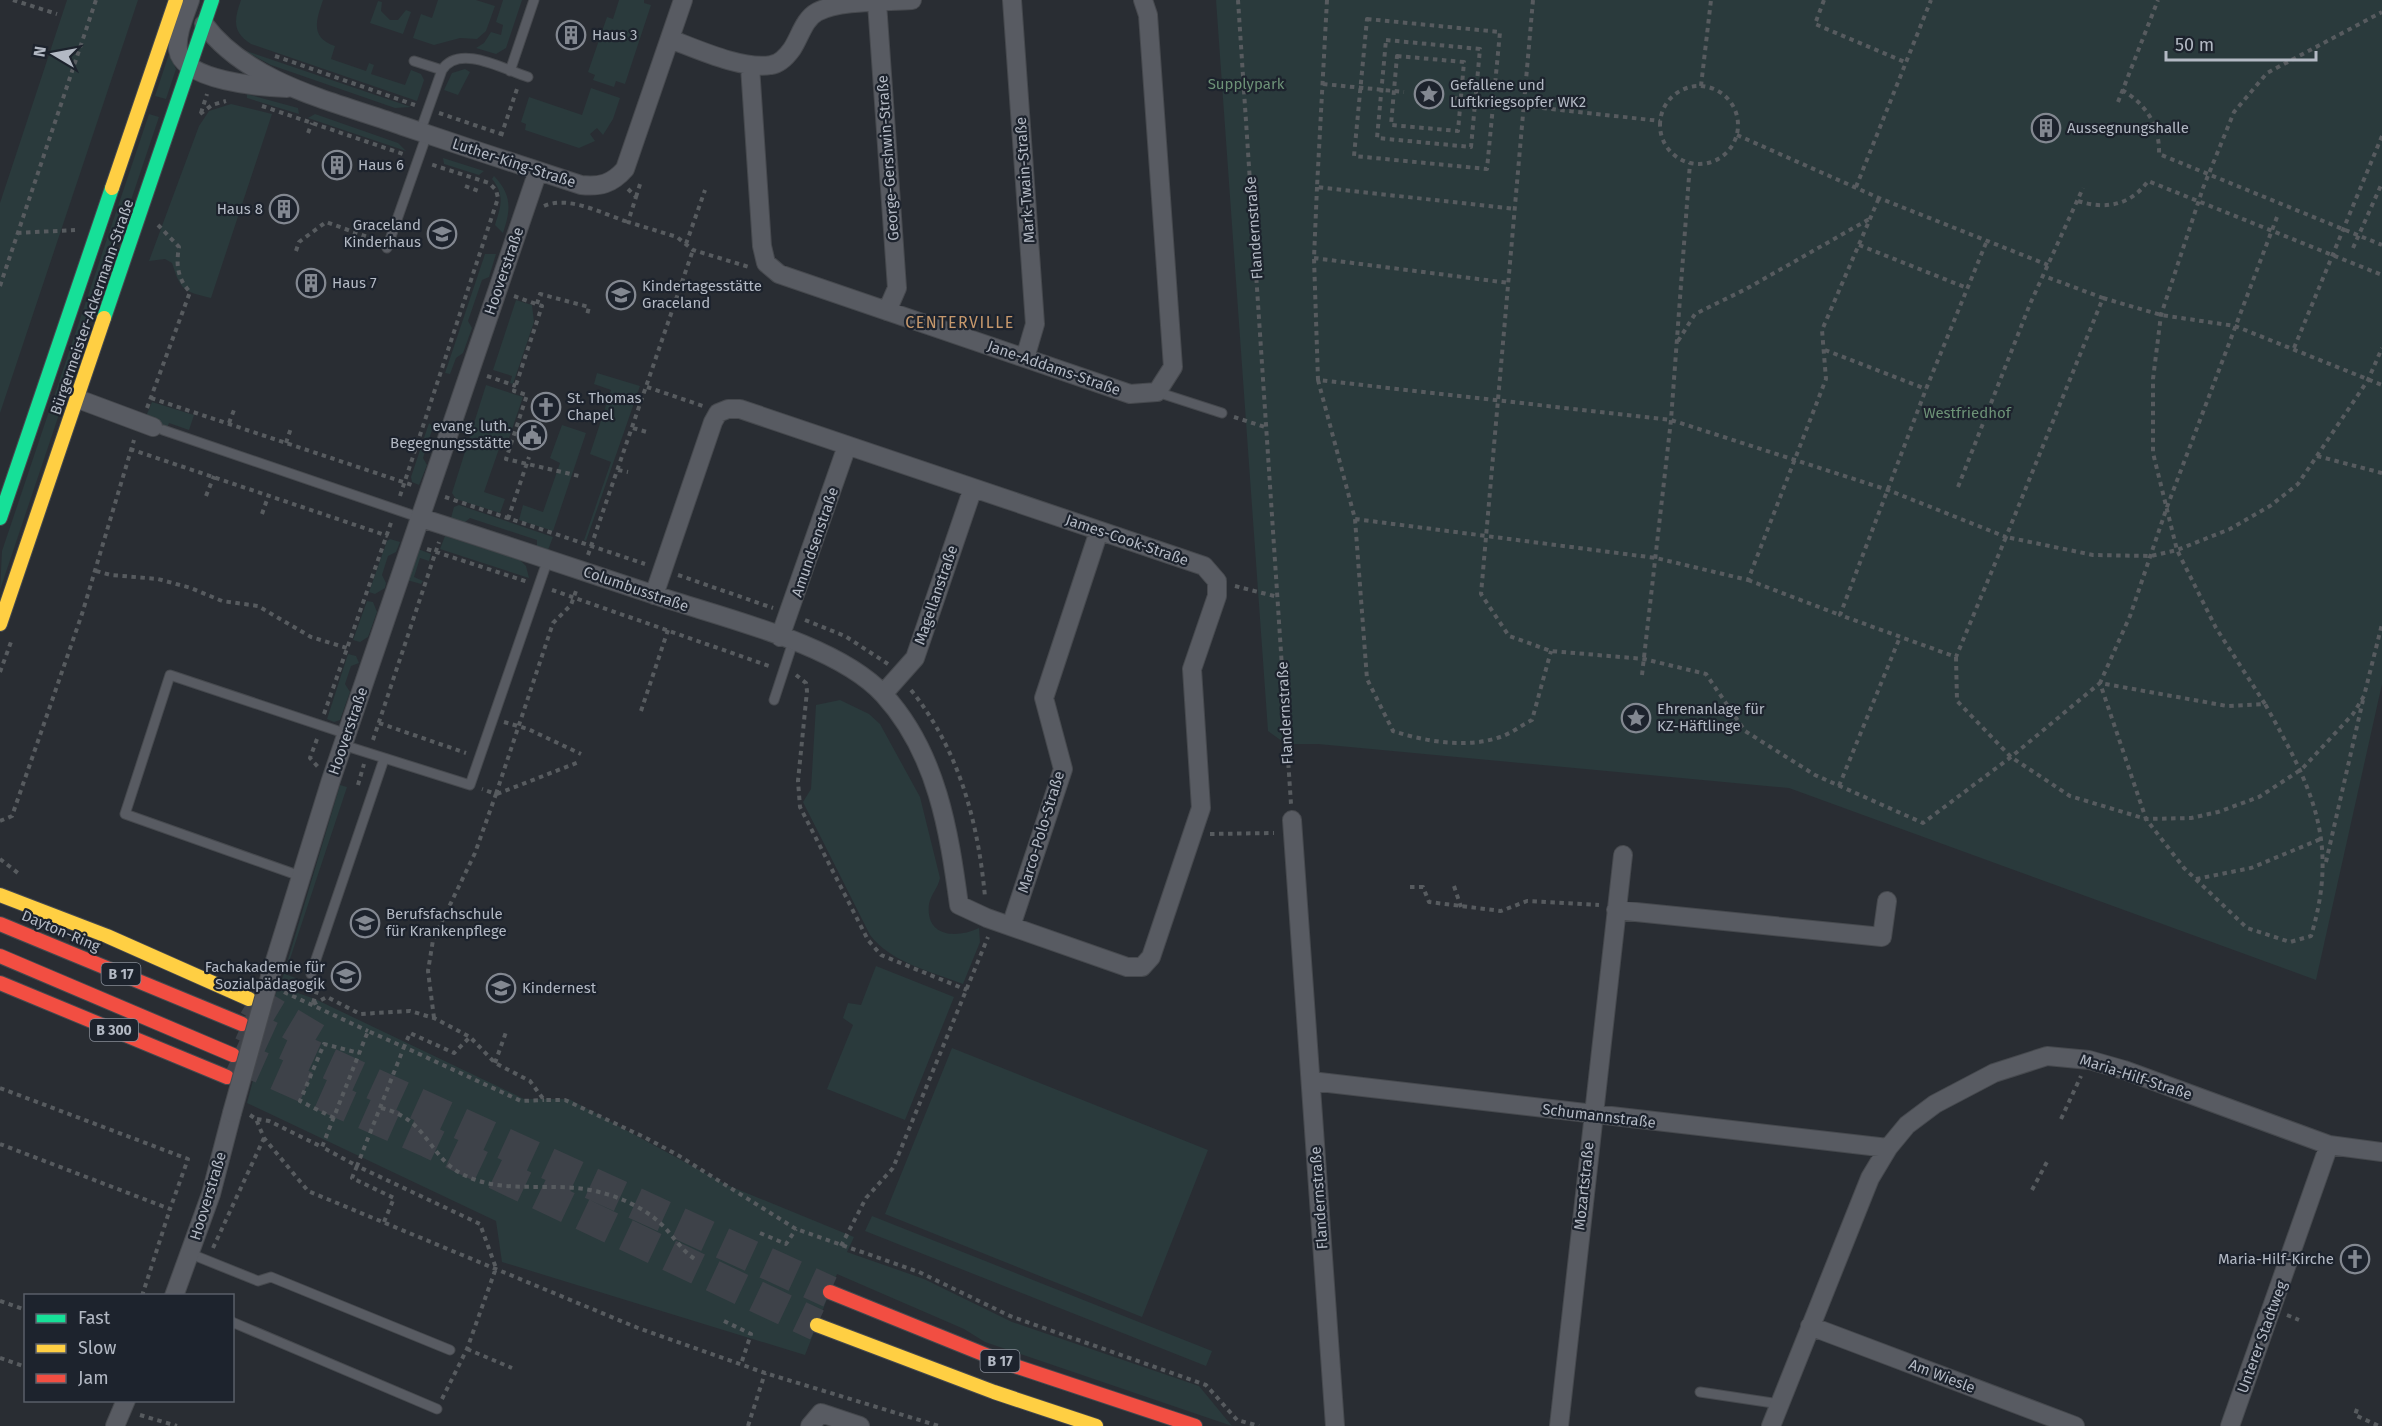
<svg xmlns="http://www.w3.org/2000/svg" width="2382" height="1426" font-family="'Fira Sans',sans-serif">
  <rect width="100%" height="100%" fill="#292d33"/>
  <path fill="#2a3a3c" d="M67 0H138L0 413V203Z
    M241 0H323C316 21 310 37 335 46L331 59 366 71 369 63 374 65 371 74 405 85 411 70 421 74 424 80 417 101 251 44C232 32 234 20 241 0Z
    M438 0H476L495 6 486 31 477 39 460 38 434 45 413 38 421 14 432 18Z
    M503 0H522L506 48 496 54 476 48 484 43 491 32 501 35 503 25 496 22Z
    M619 0H644V3L651 5 625 84 616 81 614 87 593 80 595 75 588 72 607 17 613 19Z
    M1216 0H2382V684L2316 980 1789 788 1318 744H1286L1268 731Z
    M378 1 382 2 381 11 390 20H398L406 10 411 12 403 34 370 23Z
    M243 50 258 55 411 107 395 108 271 65Z
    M169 54 176 69 166 99 155 96Z
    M465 69 470 72 458 95 444 90 452 73Z
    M591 88 620 98 613 119 603 135 597 128 590 134 595 141 579 148 525 130 526 124 521 122 529 97 582 115Z
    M247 94 298 108 299 114 247 98Z
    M231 104 272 114 211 298C182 291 181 290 172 263L165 259 149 261 199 126 209 111Z
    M149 114 159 117 0 590 2 551Z
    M315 114 398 143 406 151 308 118Z
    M443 158 484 171 479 175 444 164Z
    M494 176C512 195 511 209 503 233L495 225C501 206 505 195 492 179Z
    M485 254H496L489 277 482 280 468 321 472 328 463 353 456 358 450 374 445 373Z
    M516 300 532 305 534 322 513 384 510 383 512 376 493 370Z
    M597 373 640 386 586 541 584 540 611 462 590 454 611 390 594 384Z
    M486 385 523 397 507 444 501 443 484 492 505 499 500 513 456 499 452 493Z
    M152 402 194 415 189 430 169 423 167 429 144 421Z
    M429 423 433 427 423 458 427 465 419 485 412 482 411 477Z
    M562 425 586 433 553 531 519 520 523 505 543 512 560 463 550 458Z
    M459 505 553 537 548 550 537 547V540L470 518 464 523 451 518 454 507Z
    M445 536 520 560 526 566 529 578 440 549Z
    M390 539 400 542 396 552 388 556 382 575 386 583 385 588 375 594 369 592 387 541Z
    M418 549 431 554 429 561 420 558 414 577 423 581 421 584 407 580Z
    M367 601 373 602 377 612 368 637 360 642 353 640Z
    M348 654 356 656 359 663 351 666 345 684 350 692 340 720 334 722 327 719Z
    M840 700 869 714 880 724 920 797 940 878C938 888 931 894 929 904 925 937 956 939 979 928L980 942 963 984C932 972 890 962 870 935L803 802 811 789 816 705Z
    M340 785 347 787 285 974 317 986 315 992 281 983Z
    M876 966 954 997 905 1120 827 1089 853 1025 843 1018 848 1003 861 1005Z
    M278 986 315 999 524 1099H569L727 1185 854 1237 847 1252 924 1279 1012 1322 1199 1386 1232 1426 985 1342 964 1329 837 1274 805 1355 502 1262 496 1221 247 1103Z
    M952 1048 1208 1150 1142 1317 885 1214Z
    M872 1216 1212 1351 1206 1366 865 1231Z"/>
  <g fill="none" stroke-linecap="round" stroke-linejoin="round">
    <path stroke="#3e4249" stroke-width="32" stroke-dasharray="32 16" stroke-linecap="butt" d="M249 999 316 1039
      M242 1024 830 1292
      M233 1055 429 1142 817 1325"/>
    <g stroke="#46494e" stroke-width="11">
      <path id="lane" d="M414 61 442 70
        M510 71 534 0
        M420 132 442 70C459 43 505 70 528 77
        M387 248 427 134
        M1157 392 1222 413
        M163 430 421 518
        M774 700 793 642
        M343 745 470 785 548 559
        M300 876 125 814 170 675 347 734
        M311 974 384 759
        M191 1254 258 1281 271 1277 450 1350
        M232 1322 437 1409
        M1700 1392 1780 1404"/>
    </g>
    <g stroke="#46494e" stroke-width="20">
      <path id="street" d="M190 0C185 15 176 34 178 50 183 81 262 87 287 88
        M1012 0 1035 324 1025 358
        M877 3 897 288 887 311
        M204 24C248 84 336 102 403 126 462 146 522 166 581 185 600 187 612 184 625 169L683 0
        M670 39C697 49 742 70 771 65 779 64 787 56 792 49 800 37 804 19 817 12 840 0 885 2 912 0
        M750 66 762 246 766 263 779 274 1130 394 1157 392 1173 367 1148 15 1143 0
        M78 399 153 427
        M421 518C500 543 579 570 658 596 723 618 838 644 884 695 937 753 949 831 959 905L987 918 1127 967H1142L1151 957 1201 808 1192 669 1217 596V581L1204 566 740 409H728L718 413 713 422 654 595
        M780 637 847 446
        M883 694 915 658 973 488
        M1292 820 1335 1426
        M1616 910 1882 937 1887 901
        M1011 926 1063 769 1044 698 1099 531
        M270 977 331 780 538 171
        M1311 1081 1888 1148
        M174 1296 211 1194 232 1113
        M1810 1326 2075 1426
        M115 1426 126 1400
        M810 1426 821 1413 860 1426
        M1559 1426 1623 855
        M1771 1426 1870 1178 1888 1148 1907 1125 1935 1104 1994 1073 2047 1056 2089 1060 2124 1070 2329 1145 2382 1152
        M2230 1426 2329 1145"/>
    </g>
    <g stroke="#46494e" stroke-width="16">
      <path id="fast" d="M104 318 212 0
        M0 518 112 188"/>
    </g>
    <g stroke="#46494e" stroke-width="16">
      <path id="slow" d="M112 188 176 0
        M0 624 104 318
        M0 895 107 936 249 999
        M817 1325 994 1392 1096 1426"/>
    </g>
    <g stroke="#46494e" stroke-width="16">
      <path id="jam" d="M0 924 242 1024
        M0 956 233 1055
        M0 983 227 1077
        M830 1292 1003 1362 1195 1426"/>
    </g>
    <path stroke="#575b5f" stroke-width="4" stroke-dasharray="4.5 4.5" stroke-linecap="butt" d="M13 0 57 14
      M1238 0 1291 804
      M1327 0 1317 187 1515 209
      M1533 0 1481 594 1509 636 1551 651 1644 659 1706 674 1745 731 1815 775 1923 823 2011 757 2100 683 2146 819 2184 868 2247 928 2290 942 2311 936C2340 840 2311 786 2265 704
      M1824 0 1815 24 1905 62
      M1367 19 1500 32 1487 169 1354 156Z
      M1386 40 1480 49 1471 147 1377 138Z
      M275 56 415 105
      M1397 56 1464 62 1458 131 1391 125Z
      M1323 84 1404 92
      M1660 125a39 39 0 1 1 78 0a39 39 0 1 1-78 0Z
      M1701 86 1711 0
      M2122 90C2146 104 2160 126 2159 154L2382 245
      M1453 98 1660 121
      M2118 102 2158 0
      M262 106 406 155
      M201 113 207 94
      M439 113 501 134
      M200 114 212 105 226 101
      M308 133 312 123
      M1737 135 1879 198 2048 265
      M501 136 518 86
      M465 186 481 192
      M1317 187 1314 258 1318 380 1671 420 1888 490 2006 537 2103 298 2044 276
      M1856 187 1931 0
      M628 189 636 197 628 222 677 237 693 250 749 267
      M636 197 641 181
      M2078 201C2106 210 2131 205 2148 181L2382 275
      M544 206C569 195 603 214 628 222
      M2277 217 2167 507 2130 616 2100 683 2227 706 2265 704 2216 628 2177 550 2153 453V379L2161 315 2203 188 2234 112 2267 73 2382 12
      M17 233 75 230
      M1986 243 1926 389 1840 615 1956 657 2006 537 2093 555 2151 556 2177 550 2230 529 2270 506 2298 484 2368 380 2382 348
      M686 244 705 190
      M1859 245 1967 288
      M2353 248 2382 183
      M296 251 299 242 326 222 376 240
      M1314 258 1509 283
      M0 286 96 0
      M514 296 542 306 514 391 527 395 506 459 579 476
      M2103 298 2161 315 2235 326 2382 385
      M537 304 540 294 589 307 587 315
      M1678 341 1695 314 1746 289 1871 218
      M2294 348 2382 136
      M1825 350 1926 389
      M487 376 516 386
      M1318 380 1355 519 1656 558 1748 580 1826 379 1822 330 1879 198
      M647 387 703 406
      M151 398 412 485
      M147 408 190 292C177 278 176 264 179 247L158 225
      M1234 417 1268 428
      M229 423 234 410
      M633 428 647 432
      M286 443 291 428
      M130 449 388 536
      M2317 456 2382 473
      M618 470 628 472
      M1958 487 2030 304 2083 188
      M206 496 214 476
      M400 496 498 198 496 190 489 183 430 164
      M445 497 645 564
      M262 514 269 494
      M508 519 529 457
      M1355 519 1367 679 1393 731C1427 742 1469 749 1503 736 1513 732 1522 725 1532 720L1551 651
      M427 549 528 582
      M588 555 693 250
      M96 571 111 575 158 579 191 588 222 601 258 606 311 637 347 648
      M678 575 773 608
      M1748 580 1840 615
      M1235 586 1278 597
      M552 590 772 667
      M805 620 845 636 888 664
      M1956 657 1957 701 2011 757 2070 796 2146 819 2191 818 2218 812 2259 797 2302 769 2353 714 2364 696 2382 624
      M0 672 11 642
      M796 675 806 683 807 691 798 781 800 807 868 940 881 955 967 990
      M1642 675 1671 420 1690 163
      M911 690C959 750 978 821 985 897
      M641 711 668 630
      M324 714 392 520
      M504 722 528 729 581 754
      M379 723 466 753
      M317 739 310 758 318 767
      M373 740 439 542
      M358 785 364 764
      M1839 786 1900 637
      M496 794 553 623 571 605 577 588
      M497 794 579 762
      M0 821 12 816 82 614 134 440
      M1210 834 1274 833
      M0 859 18 873
      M2326 862 2363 700
      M2196 879 2251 868 2323 838
      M1454 886 1461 907
      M1410 887H1423L1429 902 1501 911 1527 901 1599 905
      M284 992 368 1031
      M313 1003 319 985
      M313 1004 327 997 360 1014 410 1011 434 1018 470 1037 495 1063 530 1081 544 1100H565L644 1137 676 1154 796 1229 919 1272 1010 1316 1206 1385 1237 1420 1259 1426
      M434 1018 428 971 433 940 475 853 496 794 482 789
      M495 1063 506 1032
      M0 1088 188 1159 170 1209 0 1144
      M381 1108C429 1119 428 1158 464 1175 506 1196 554 1180 599 1192 620 1197 644 1208 660 1223 674 1236 681 1251 698 1261
      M250 1115 256 1119 264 1138 308 1191 638 1328 765 1373 939 1426
      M334 1118 300 1101 324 1044 359 1053
      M257 1119 269 1121 322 1147
      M2061 1119 2081 1076
      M2032 1190 2048 1160
      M384 1222 394 1198 352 1178 357 1166 322 1147 368 1031 404 1047 410 1033 454 1053 470 1037
      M760 1233 786 1244 796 1229
      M841 1246 866 1198 893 1168 988 937
      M213 1248 264 1138
      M142 1296 170 1209
      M0 1301 26 1310
      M2287 1315 2299 1320
      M724 1321 751 1334 741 1364
      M467 1349 512 1368
      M0 1358 26 1367
      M442 1399 467 1349 496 1268 480 1224 357 1166 404 1047 521 1101 544 1100
      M2357 1409 2355 1415 2379 1426
      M140 1415 177 1426
      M748 1426 765 1373"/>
    <use href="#lane" stroke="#585b62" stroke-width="9"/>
    <use href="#street" stroke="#585b62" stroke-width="18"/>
    <use href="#fast" stroke="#16e098" stroke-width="14"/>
    <use href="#slow" stroke="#ffcf43" stroke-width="14"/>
    <use href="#jam" stroke="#f24e42" stroke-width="14"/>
    <g stroke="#46494e" stroke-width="20" stroke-linecap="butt">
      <path id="street-bridge" d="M232 1113 270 977"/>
    </g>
    <use href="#street-bridge" stroke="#585b62" stroke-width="18"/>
  </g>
  <defs>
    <g id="building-ring" transform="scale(1.5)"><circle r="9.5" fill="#1d232d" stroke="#838891" stroke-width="1.5"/><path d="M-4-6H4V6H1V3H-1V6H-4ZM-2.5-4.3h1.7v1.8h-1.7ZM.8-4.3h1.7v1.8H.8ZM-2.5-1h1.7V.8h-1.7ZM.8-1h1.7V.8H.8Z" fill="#838891"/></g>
    <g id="sight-ring" transform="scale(1.5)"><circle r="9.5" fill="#1d232d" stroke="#838891" stroke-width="1.5"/><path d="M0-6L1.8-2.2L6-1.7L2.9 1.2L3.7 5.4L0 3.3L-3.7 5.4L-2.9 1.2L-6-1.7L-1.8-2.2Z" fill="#838891"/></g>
    <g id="school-ring" transform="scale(1.5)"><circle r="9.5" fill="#1d232d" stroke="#838891" stroke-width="1.5"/><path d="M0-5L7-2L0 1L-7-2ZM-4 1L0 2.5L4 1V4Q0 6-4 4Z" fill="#838891"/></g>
    <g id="church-ring" transform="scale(1.5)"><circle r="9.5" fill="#1d232d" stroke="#838891" stroke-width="1.5"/><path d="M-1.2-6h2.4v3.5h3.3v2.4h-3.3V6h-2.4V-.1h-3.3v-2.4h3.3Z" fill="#838891"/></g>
    <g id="civic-ring" transform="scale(1.5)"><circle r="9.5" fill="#1d232d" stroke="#838891" stroke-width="1.5"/><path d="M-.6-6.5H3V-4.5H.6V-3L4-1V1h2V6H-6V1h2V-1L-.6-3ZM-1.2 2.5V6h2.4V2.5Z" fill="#838891"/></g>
    <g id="university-ring" transform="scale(1.5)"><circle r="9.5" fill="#1d232d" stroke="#838891" stroke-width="1.5"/><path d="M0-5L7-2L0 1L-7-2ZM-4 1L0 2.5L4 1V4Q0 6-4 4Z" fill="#838891"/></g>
  </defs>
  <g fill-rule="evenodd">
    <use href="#building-ring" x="571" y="35"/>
    <use href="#sight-ring" x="1429" y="94"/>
    <use href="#building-ring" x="2046" y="128"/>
    <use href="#building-ring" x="337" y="165"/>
    <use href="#building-ring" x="284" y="209"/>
    <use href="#school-ring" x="442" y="234"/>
    <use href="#building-ring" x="311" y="283"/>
    <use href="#school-ring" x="621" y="295"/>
    <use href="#church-ring" x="546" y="407"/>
    <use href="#civic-ring" x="532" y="435"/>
    <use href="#sight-ring" x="1636" y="718"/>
    <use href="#university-ring" x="365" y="923"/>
    <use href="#school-ring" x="346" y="976"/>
    <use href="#school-ring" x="501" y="988"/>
    <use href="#church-ring" x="2355" y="1259"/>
  </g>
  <g text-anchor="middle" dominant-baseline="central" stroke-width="4.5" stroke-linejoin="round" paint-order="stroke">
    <g fill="#1d232d" stroke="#868c97" stroke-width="1.5">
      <rect x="101.5" y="963" width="39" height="22" rx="4.5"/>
      <rect x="90" y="1019" width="48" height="22" rx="4.5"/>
      <rect x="980.5" y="1350" width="39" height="22" rx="4.5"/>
    </g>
    <g font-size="14" font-weight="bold" fill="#b3b9c4">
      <text x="121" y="974">B 17</text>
      <text x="114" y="1030">B 300</text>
      <text x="1000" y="1361">B 17</text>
    </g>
    <g font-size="15" fill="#b3b9c4" stroke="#1d232d" text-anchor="start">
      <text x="592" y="35">Haus 3</text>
      <text x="1450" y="85">Gefallene und<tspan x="1450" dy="17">Luftkriegsopfer WK2</tspan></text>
      <text x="2067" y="128">Aussegnungshalle</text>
      <text x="358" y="165">Haus 6</text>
      <text x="263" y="209" text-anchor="end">Haus 8</text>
      <text x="421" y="225" text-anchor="end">Graceland<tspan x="421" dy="17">Kinderhaus</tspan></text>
      <text x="332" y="283">Haus 7</text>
      <text x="642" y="286">Kindertagesstätte<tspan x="642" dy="17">Graceland</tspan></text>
      <text x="567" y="398">St. Thomas<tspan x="567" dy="17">Chapel</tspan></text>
      <text x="511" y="426" text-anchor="end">evang. luth.<tspan x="511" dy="17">Begegnungsstätte</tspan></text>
      <text x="1657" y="709">Ehrenanlage für<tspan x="1657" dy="17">KZ-Häftlinge</tspan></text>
      <text x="386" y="914">Berufsfachschule<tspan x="386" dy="17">für Krankenpflege</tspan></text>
      <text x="325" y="967" text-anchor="end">Fachakademie für<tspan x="325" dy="17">Sozialpädagogik</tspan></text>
      <text x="522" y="988">Kindernest</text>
      <text x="2334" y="1259" text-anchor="end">Maria-Hilf-Kirche</text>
    </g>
    <g font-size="15" fill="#6d9277" stroke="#1d232d">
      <text x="1246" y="84">Supplypark</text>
      <text x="1967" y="413">Westfriedhof</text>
    </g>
    <g font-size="15" fill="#b3b9c4" stroke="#1d232d">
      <text transform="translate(888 158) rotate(-94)">George-Gershwin-Straße</text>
      <text transform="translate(514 163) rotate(18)">Luther-King-Straße</text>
      <text transform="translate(1025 180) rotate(-94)">Mark-Twain-Straße</text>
      <text transform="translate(1254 228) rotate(-94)">Flandernstraße</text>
      <text transform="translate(504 271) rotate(-71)">Hooverstraße</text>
      <text transform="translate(92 307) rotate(-71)">Bürgermeister-Ackermann-Straße</text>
      <text transform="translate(1054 368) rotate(19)">Jane-Addams-Straße</text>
      <text transform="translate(1127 540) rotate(19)">James-Cook-Straße</text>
      <text transform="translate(815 542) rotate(-71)">Amundsenstraße</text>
      <text transform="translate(636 589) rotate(19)">Columbusstraße</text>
      <text transform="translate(936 595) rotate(-71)">Magellanstraße</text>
      <text transform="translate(1285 713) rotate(-93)">Flandernstraße</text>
      <text transform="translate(348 731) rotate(-71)">Hooverstraße</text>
      <text transform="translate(1041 832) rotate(-73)">Marco-Polo-Straße</text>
      <text transform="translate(61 931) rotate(23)">Dayton-Ring</text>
      <text transform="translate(2136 1077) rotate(18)">Maria-Hilf-Straße</text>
      <text transform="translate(1599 1116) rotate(7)">Schumannstraße</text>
      <text transform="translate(1584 1186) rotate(-84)">Mozartstraße</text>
      <text transform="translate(208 1196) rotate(-73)">Hooverstraße</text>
      <text transform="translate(1319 1198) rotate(-94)">Flandernstraße</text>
      <text transform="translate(2262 1337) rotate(-70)">Unterer Stadtweg</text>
      <text transform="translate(1942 1376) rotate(21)">Am Wiesle</text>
    </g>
    <g font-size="16" letter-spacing="1.5" fill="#c6986c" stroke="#1d232d">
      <text x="960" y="322">CENTERVILLE</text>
    </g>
  </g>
  <rect x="24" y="1294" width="210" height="108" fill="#1d232d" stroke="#595f69" stroke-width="1.5"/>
  <rect x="36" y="1314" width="30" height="9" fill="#16e098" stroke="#595f69" stroke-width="1.5"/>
  <text x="78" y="1324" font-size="18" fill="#b3b9c4">Fast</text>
  <rect x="36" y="1344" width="30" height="9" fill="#ffcf43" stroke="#595f69" stroke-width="1.5"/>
  <text x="78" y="1354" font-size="18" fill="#b3b9c4">Slow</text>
  <rect x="36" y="1374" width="30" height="9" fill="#f24e42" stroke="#595f69" stroke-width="1.5"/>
  <text x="78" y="1384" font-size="18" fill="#b3b9c4">Jam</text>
  <g transform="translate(54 54) rotate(280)" stroke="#1d232d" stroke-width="4.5" paint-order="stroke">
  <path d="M0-4.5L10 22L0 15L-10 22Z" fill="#b3b9c4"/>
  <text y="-9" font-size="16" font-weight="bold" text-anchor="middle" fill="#b3b9c4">N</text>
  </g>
  <path d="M2166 51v9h150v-9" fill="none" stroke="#b3b9c4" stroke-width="3"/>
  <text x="2175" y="51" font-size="18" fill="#b3b9c4" stroke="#1d232d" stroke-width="4.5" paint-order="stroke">50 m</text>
</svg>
